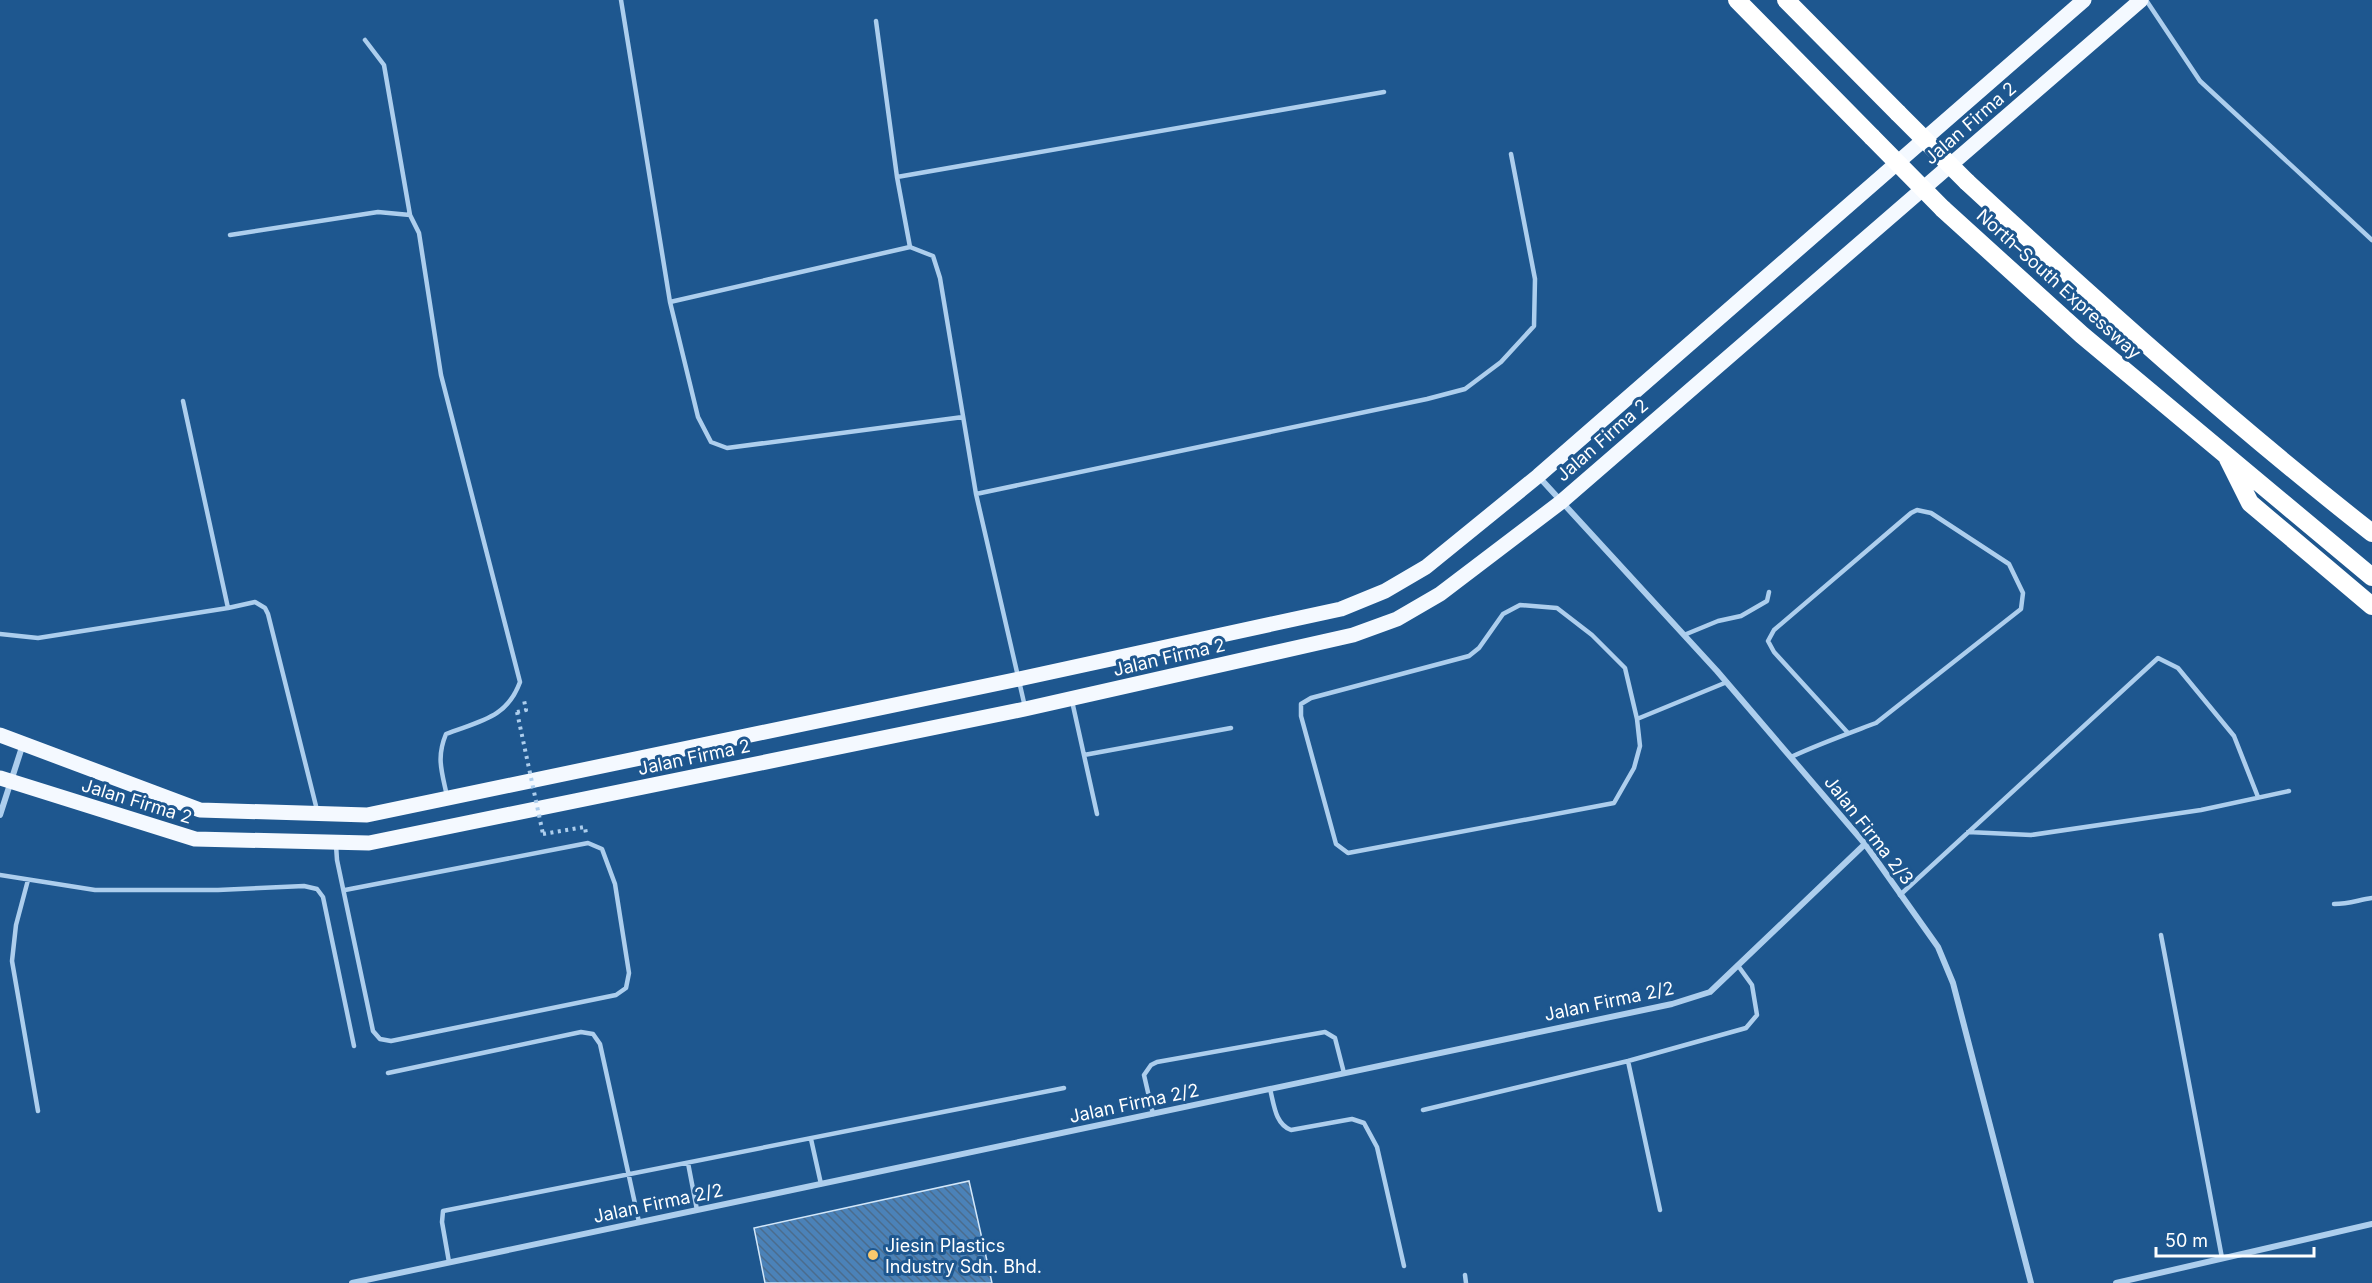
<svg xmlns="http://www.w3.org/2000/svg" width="2372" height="1283" font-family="Inter,sans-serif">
  <defs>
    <pattern id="building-back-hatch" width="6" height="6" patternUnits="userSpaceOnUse" patternTransform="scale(1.5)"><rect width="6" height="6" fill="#4b82b8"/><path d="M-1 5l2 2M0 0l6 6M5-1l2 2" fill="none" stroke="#4b6c8d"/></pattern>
  </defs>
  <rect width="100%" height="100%" fill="#1e578f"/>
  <path fill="url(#building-back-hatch)" stroke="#d3e7f9" stroke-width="1.5" d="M969 1181 992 1283H765L754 1228Z"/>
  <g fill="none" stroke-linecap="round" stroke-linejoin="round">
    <path stroke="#adceed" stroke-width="4" stroke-dasharray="3 4.5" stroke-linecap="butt" d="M517 712 526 710 524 700
      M543 834 585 827 586 834"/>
    <path stroke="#adceed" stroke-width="4.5" d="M621 0 670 302 698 417 711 442 727 448 963 417
      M2146 0 2200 81 2372 240
      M876 21 897 177 910 247
      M365 40 384 65 410 215
      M897 177 1384 92
      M230 235 378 212 410 215 419 233 441 375 520 682C507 718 480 721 446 734 436 758 442 772 447 796
      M670 302 910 247 933 256 940 278 976 494 1025 707
      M183 401 228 608 255 602 265 608 268 614 317 810
      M976 494 1427 399 1465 389 1501 362 1534 326 1535 279 1511 154
      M0 634 38 638 228 608
      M1684 635 1718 621 1741 616 1767 601 1769 592
      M1072 701 1097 814
      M1637 719 1625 668 1592 635 1557 608 1520 605 1503 614 1479 648 1469 656 1311 698 1301 704V716L1336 844 1348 853 1614 803 1634 768 1640 746 1637 719 1727 682
      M1084 755 1231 728
      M1791 757C1819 744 1847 734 1876 723L2021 609 2023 593 2009 564 1931 513 1917 510 1911 513 1774 630 1768 641 1774 652 1848 733
      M1968 832 2031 835 2201 810 2289 791
      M336 845 337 860 373 1031 380 1039 391 1041 616 995 626 988 629 973 615 884 602 849 588 843 345 890
      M0 875 95 890H218L304 886 317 889 323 897 354 1046
      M28 880 16 925 12 961 38 1111
      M1900 895 2158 658 2178 668 2234 736 2258 797
      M2334 904C2349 904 2358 900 2372 898
      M2161 935 2222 1258
      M1628 1061 1660 1210
      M388 1073 581 1032 593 1034 600 1044 639 1222
      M1270 1089C1274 1104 1275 1124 1291 1130L1352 1119 1364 1123 1377 1147 1404 1266
      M1423 1110 1628 1061 1746 1028 1757 1015 1752 985 1739 967
      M1153 1114 1144 1075 1151 1065 1157 1062 1325 1032 1335 1038 1344 1073
      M811 1139 821 1184
      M688 1163 697 1210
      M449 1262 442 1222 443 1211 1064 1088
      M1465 1275 1466 1283"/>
    <path stroke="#adceed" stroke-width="6" d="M1539 477 1717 671 1865 844 1938 947 1953 983 2031 1283
      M0 815 23 744
      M352 1283 1672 1004 1710 992 1865 844
      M2116 1283 2372 1224"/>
    <path stroke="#f4f9ff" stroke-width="15" d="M0 735 200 810 367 815 1019 679 1341 609 1385 591 1426 567 1538 476 2084 0
      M0 778 195 839 369 843 1025 709 1353 635 1397 619 1440 594 1561 502 2141 0"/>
    <path stroke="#fff" stroke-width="18" d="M1737 0 1872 137
      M1786 0 1898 113
      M1967 182C2098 303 2232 423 2372 533
      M1943 209 2082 335 2372 577
      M2228 459 2250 503 2372 606"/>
    <path stroke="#adceed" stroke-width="4" stroke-dasharray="3 4.5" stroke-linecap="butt" d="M517 712 543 834"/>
    <path stroke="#fff" stroke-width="18" d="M1898 113 1967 182
      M1872 137 1943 209"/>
  </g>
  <circle fill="#fbc96d" stroke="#1e578f" stroke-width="2" cx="873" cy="1255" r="6"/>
  <g text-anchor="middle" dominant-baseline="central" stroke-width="6" stroke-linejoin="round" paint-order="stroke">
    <g font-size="18" fill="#fff" stroke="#1e578f">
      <text transform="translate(1970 123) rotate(-41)">Jalan Firma 2</text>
      <text transform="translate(2059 284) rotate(42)">North–South Expressway</text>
      <text transform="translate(1602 440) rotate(-41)">Jalan Firma 2</text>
      <text transform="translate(1169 657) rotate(-13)">Jalan Firma 2</text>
      <text transform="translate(694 757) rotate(-12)">Jalan Firma 2</text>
      <text transform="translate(137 801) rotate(17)">Jalan Firma 2</text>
      <text transform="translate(1869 830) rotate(52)">Jalan Firma 2/3</text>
      <text transform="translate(1609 1001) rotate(-12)">Jalan Firma 2/2</text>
      <text transform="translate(1134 1103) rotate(-12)">Jalan Firma 2/2</text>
      <text transform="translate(658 1203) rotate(-12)">Jalan Firma 2/2</text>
    </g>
    <g font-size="18" fill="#fff" stroke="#1e578f" text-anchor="start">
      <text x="885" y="1245">Jiesin Plastics<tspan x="885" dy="21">Industry Sdn. Bhd.</tspan></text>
    </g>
  </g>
  <path d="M2156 1247v9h158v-9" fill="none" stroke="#ffffff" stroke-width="3"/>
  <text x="2165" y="1247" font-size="18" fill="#ffffff" stroke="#1e578f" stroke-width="4.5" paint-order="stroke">50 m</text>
</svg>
